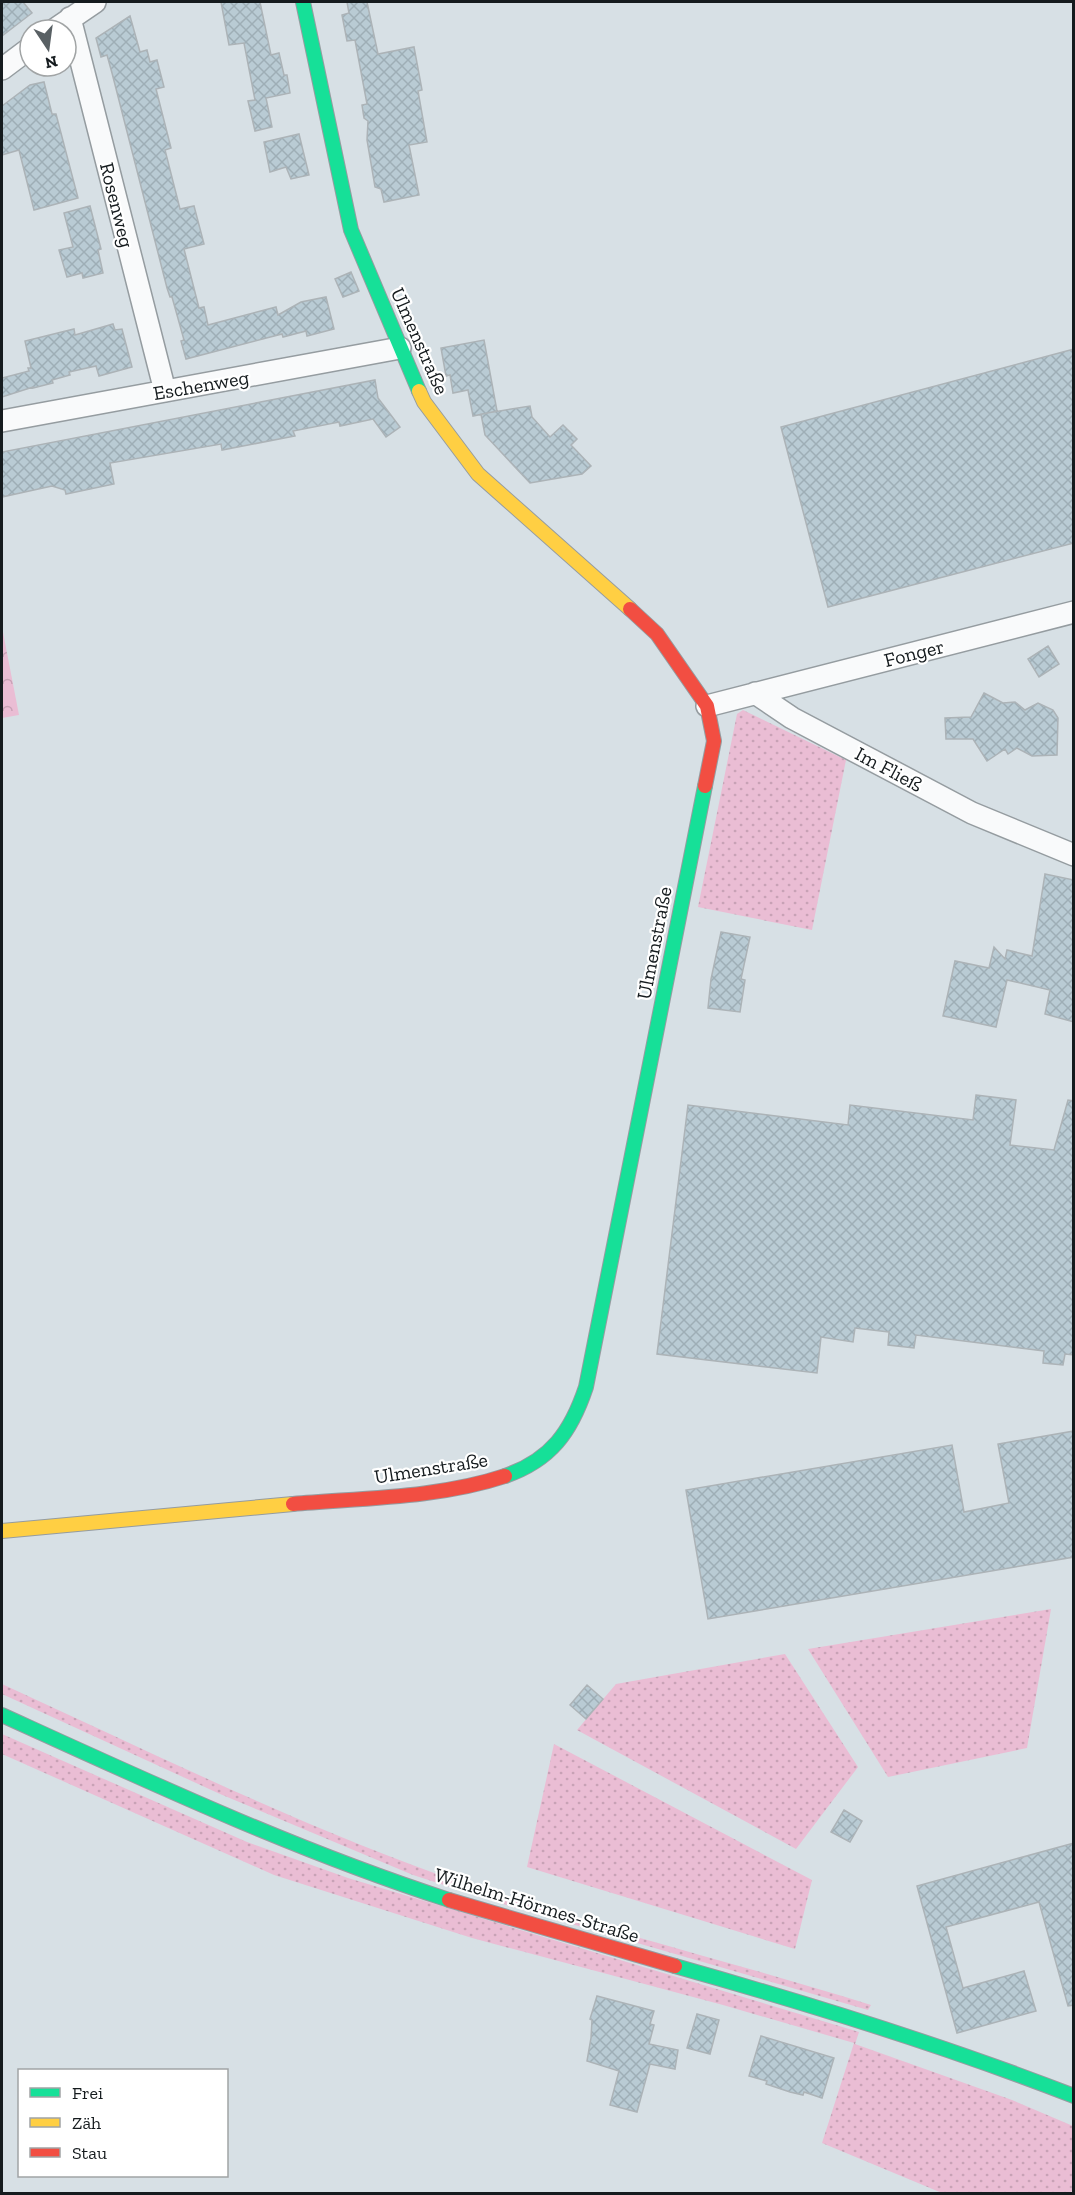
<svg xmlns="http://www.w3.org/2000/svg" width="1075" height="2195" font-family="'Zilla Slab',serif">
  <defs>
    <pattern id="grass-dots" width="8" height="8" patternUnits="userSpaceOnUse" patternTransform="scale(1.5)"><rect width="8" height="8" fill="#eabdd4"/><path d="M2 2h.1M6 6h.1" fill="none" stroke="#c8a2b6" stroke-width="1.8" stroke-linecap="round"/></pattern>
    <pattern id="forest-crowns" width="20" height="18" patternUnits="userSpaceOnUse" patternTransform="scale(1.5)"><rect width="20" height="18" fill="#eabdd4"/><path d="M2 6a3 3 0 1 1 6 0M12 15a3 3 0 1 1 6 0" fill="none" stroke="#c8a2b6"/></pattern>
    <pattern id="building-cross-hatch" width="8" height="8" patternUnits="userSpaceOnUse" patternTransform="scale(1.5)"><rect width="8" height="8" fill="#b9cbd4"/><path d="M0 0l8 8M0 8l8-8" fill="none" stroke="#9eaeb6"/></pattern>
  </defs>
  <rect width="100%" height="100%" fill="#d7e0e5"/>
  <path fill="url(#grass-dots)" d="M743 710 846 760 812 930 698 907 737 714Z
    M1051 1609 1027 1748 888 1777 808 1649Z
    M785 1654 858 1767 796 1849 577 1730 616 1684Z
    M2 1684C155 1754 308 1830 468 1885 601 1930 737 1963 871 2005L868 2010 503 1904 413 1875 220 1794 2 1694Z
    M2 1734 247 1842 348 1878 859 2032 855 2044 1012 2100 1073 2126 1074 2184 1071 2193H942L822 2143 854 2043 723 2005 472 1938 274 1875 2 1754Z
    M554 1744 812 1880 795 1949 527 1867Z"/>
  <path fill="url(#forest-crowns)" d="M2 627 19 715 2 718Z"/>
  <path fill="url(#building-cross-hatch)" stroke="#acb3b7" stroke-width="1.5" d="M2 2H23L32 13 2 36Z
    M221 2H260L271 55 279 53 284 75H287L290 93 266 98 272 127 255 131 248 101 255 100 244 43 229 45Z
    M347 2H367L378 54 414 47 422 90 418 91 427 142 409 145 419 195 384 202 381 189 375 187 367 140 368 121 364 118 362 105 367 104 355 40 347 41 342 15 349 13Z
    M130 16 140 52 147 50 150 62 157 60 164 87 156 89 171 148 165 150 180 209 194 206 204 244 184 249 199 308 204 307 208 325 276 307 278 315 301 302 326 297 334 329 307 336 306 331 283 337 282 334 186 359 181 341 184 340 172 297H170L167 288 112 73 107 55 101 57 96 38Z
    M44 82 52 114H56L78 198 34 210 19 150 2 155V106L30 85Z
    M299 134 309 175 291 179 286 167 270 172 264 142Z
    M90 206 101 249 98 250 103 273 83 278 82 273 67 277 59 250 73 247 64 213Z
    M351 272 359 291 343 297 335 279Z
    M113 324 115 330 122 329 132 367 99 376 96 366 69 372 70 375 52 380 53 383 33 388V387L2 397V378L29 371 28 368H31L25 341 74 329 75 335Z
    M484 340 497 411 473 416 468 390 453 393 450 375 446 376 441 348Z
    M1074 349V543L828 607 781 427Z
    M375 380 378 398 400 427 386 437 373 419 340 426 339 422 293 431 295 436 222 450 221 444 110 463 114 484 66 494 65 490 52 486 2 497V452Z
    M530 406 532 417 550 437 563 425 577 439 571 445 591 466 582 474 530 483 485 435 481 414Z
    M1048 646 1059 664 1039 677 1028 659Z
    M984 693 1003 703 1015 702 1025 710 1038 703 1053 710 1058 718 1057 755 1032 756 1017 748 1008 754 1005 749 987 761 973 739H946L945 718 971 717Z
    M1045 874 1074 880V1022L1045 1014 1050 990 1007 980 996 1027 943 1016 955 961 989 968 994 947 1005 959 1007 950 1032 956Z
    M721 932 750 937 741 979 745 980 740 1012 708 1008 711 979Z
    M976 1095 1016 1100 1010 1145 1054 1150 1068 1100 1074 1101V1355L1065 1354 1063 1365 1043 1363 1044 1351 916 1335 914 1348 888 1345 889 1332 855 1328 853 1342 821 1337 817 1373 657 1354 688 1105 848 1125 850 1105 973 1120Z
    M1074 1431V1557L708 1619 686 1490 952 1445 964 1512 1009 1503 998 1444Z
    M587 1685 603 1699 586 1719 570 1705Z
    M844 1810 862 1821 850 1842 831 1832Z
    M1074 1843V2005L1068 2006 1039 1902 946 1927 963 1988 1024 1971 1036 2011 957 2033 917 1886Z
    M597 1996 654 2011 650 2024 654 2025 649 2044 678 2050 675 2069 650 2064 637 2112 610 2105 619 2071 587 2061 591 2038 592 2020 590 2019Z
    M697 2014 719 2020 710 2054 687 2048Z
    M761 2036 834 2058 822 2098 804 2092 803 2095 790 2092 766 2084 767 2081 749 2076Z"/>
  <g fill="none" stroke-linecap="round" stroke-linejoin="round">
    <g stroke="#959ca0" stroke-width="24">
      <path id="street" d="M70 18 165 391
        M54 30 95 2
        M2 69 30 48
        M2 421 400 348
        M755 693 792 718 972 813 1074 855
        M707 706 1074 612"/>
    </g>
    <g stroke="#959ca0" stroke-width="16">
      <path id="fast" d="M303 2 351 230 419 391
        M505 1476C551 1460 571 1432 586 1387L705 786
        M2 1715C149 1782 295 1850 449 1900
        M675 1966C810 2004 943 2045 1074 2096"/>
    </g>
    <g stroke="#959ca0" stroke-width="16">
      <path id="slow" d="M419 391 424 402 478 474 630 609
        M2 1531 293 1504"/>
    </g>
    <g stroke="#959ca0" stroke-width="16">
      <path id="jam" d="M630 609 657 634 707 706 714 741 705 786
        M293 1504C362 1498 439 1498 505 1476
        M449 1900 675 1966"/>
    </g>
    <use href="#street" stroke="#f9fafb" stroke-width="21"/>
    <use href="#fast" stroke="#16e098" stroke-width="14"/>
    <use href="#slow" stroke="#ffcf43" stroke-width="14"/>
    <use href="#jam" stroke="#f24e42" stroke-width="14"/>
  </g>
  <g text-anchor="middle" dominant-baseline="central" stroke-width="4.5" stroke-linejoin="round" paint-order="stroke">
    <g font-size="20" fill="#151b1e" stroke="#fff">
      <text transform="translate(117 205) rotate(76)">Rosenweg</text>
      <text transform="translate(420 341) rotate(66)">Ulmenstraße</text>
      <text transform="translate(201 385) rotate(-10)">Eschenweg</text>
      <text transform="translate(914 653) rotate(-14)">Fonger</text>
      <text transform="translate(889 769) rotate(28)">Im Fließ</text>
      <text transform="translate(654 943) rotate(-79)">Ulmenstraße</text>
      <text transform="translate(431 1468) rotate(-9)">Ulmenstraße</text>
      <text transform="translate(537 1905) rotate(17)">Wilhelm-Hörmes-Straße</text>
    </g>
  </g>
  <rect width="1075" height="2195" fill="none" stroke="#151b1e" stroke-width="6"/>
  <rect x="18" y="2069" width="210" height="108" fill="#ffffff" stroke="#a1a4a5" stroke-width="1.5"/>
  <rect x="30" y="2088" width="30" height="9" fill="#16e098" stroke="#a1a4a5" stroke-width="1.5"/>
  <text x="72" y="2099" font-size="18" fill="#151b1e">Frei</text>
  <rect x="30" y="2118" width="30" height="9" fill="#ffcf43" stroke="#a1a4a5" stroke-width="1.5"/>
  <text x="72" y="2129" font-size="18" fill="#151b1e">Zäh</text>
  <rect x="30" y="2148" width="30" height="9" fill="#f24e42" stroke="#a1a4a5" stroke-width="1.5"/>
  <text x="72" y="2159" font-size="18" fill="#151b1e">Stau</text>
  <g transform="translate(48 48) rotate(167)"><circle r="28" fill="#ffffff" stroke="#a1a4a5" stroke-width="1.5"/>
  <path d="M0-4.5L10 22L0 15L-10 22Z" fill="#596064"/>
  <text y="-9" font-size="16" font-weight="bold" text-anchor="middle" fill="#151b1e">N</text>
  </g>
</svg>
